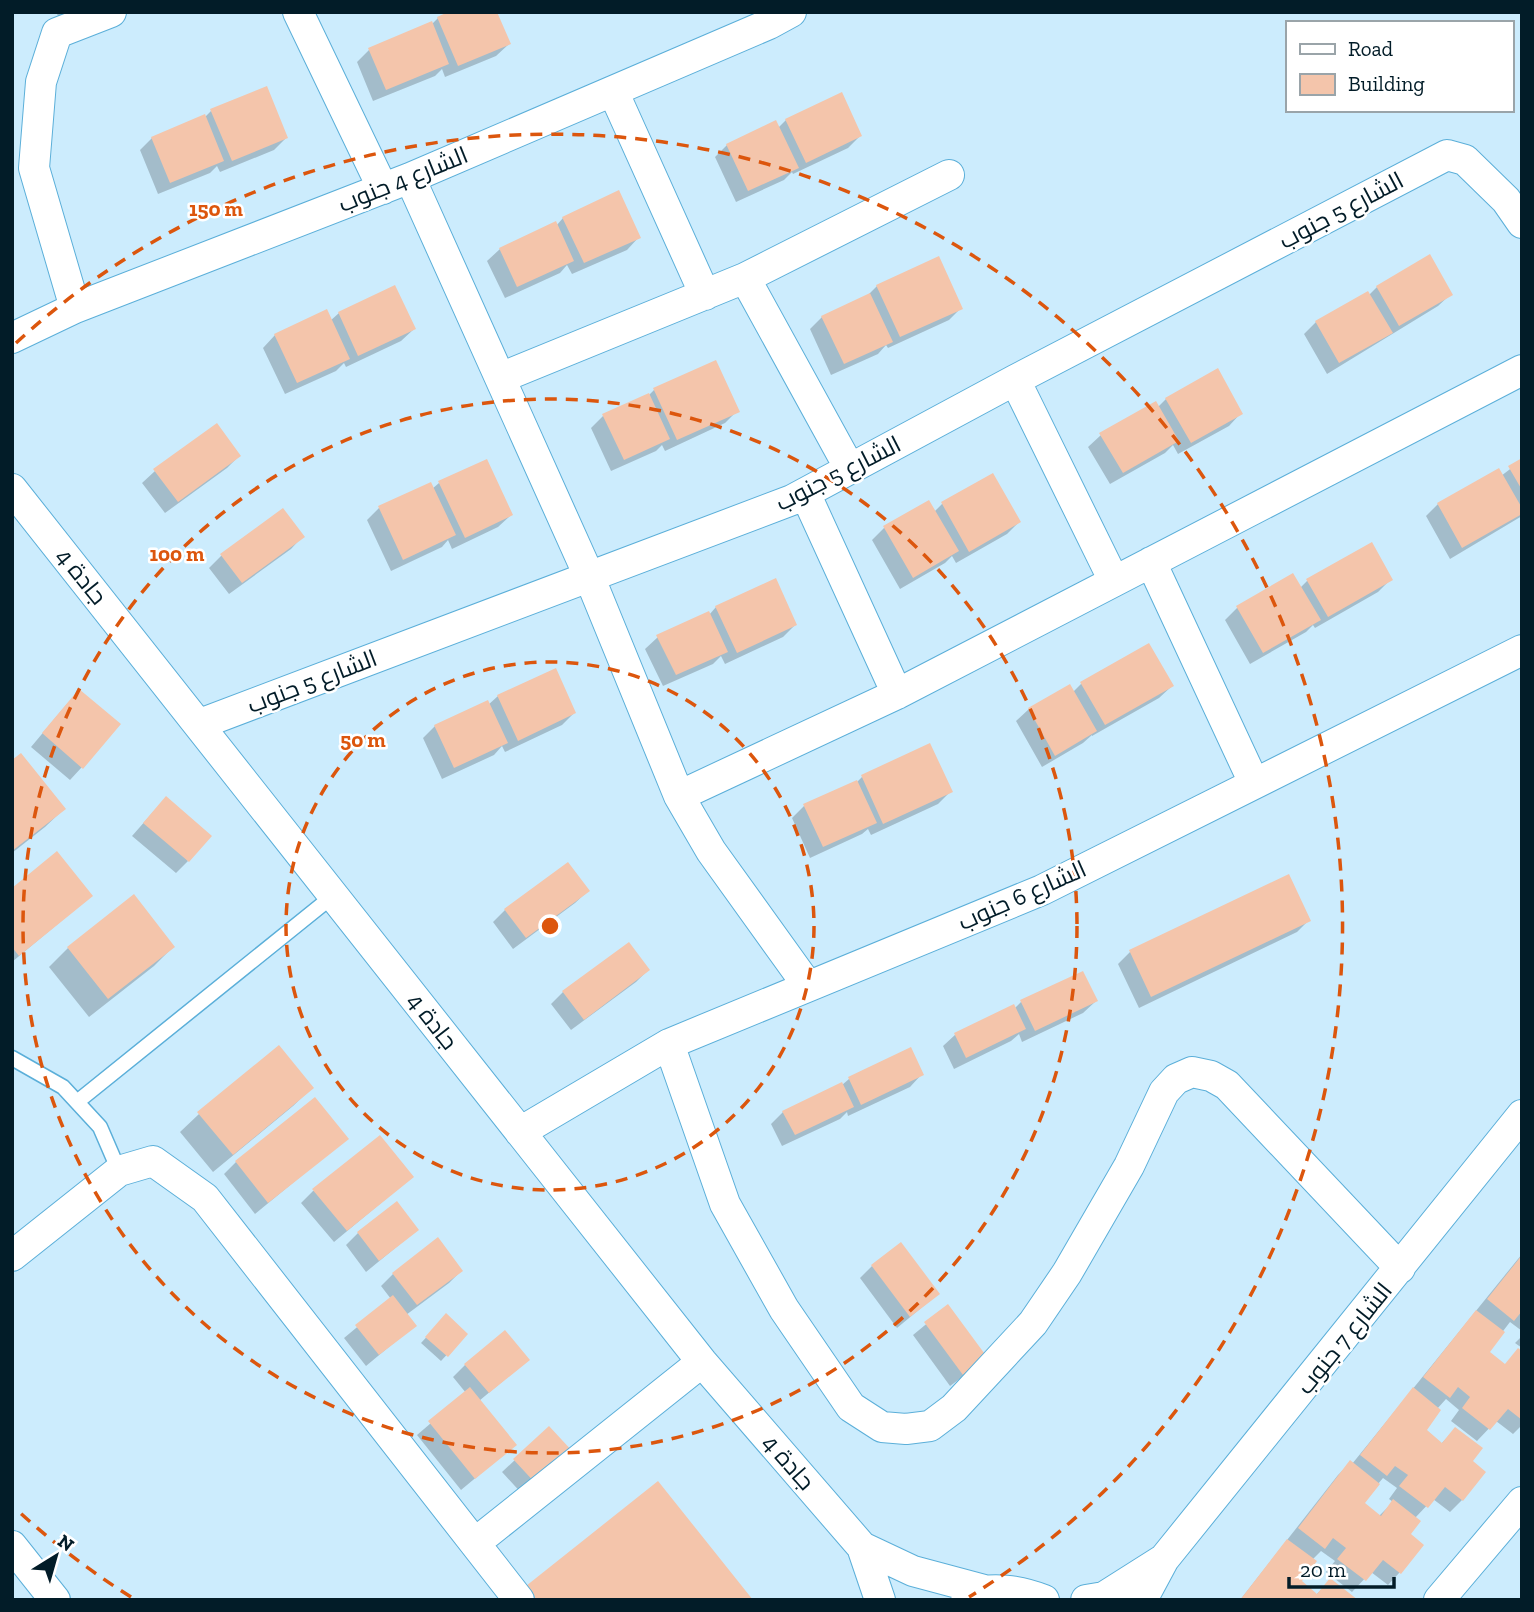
<svg xmlns="http://www.w3.org/2000/svg" width="1534" height="1612" font-family="'Zilla Slab',Cairo,serif">
  <rect width="100%" height="100%" fill="#ccecfd"/>
  <path fill="#0003" fill-rule="evenodd" d="M56 12H72L59 18Z
    M438 18 509 44 496 56 445 77 442 69 435 76 373 101 357 62 369 50 431 25Z
    M211 111 286 138 274 150 220 172 217 166 210 173 158 194 140 150 152 138 205 117Z
    M786 120 860 136 848 148 793 174 792 172 784 180 736 202 715 157 727 145 778 128Z
    M563 218 639 237 627 250 572 274 567 265 560 273 505 298 487 261 500 249 556 226Z
    M877 286 961 308 949 320 888 348 886 345 878 354 831 375 810 329 822 317 867 296Z
    M1377 287 1451 294 1438 306 1327 374 1304 334 1316 322 1369 295Z
    M339 313 414 329 401 341 346 367 344 363 336 371 285 394 263 348 275 335 330 321Z
    M1217 370 1241 413 1229 426 1178 454 1173 445 1165 453 1110 484 1088 447 1101 435 1158 407 1166 399Z
    M654 390 737 411 725 423 665 451 662 445 656 451 611 471 591 428 603 416 648 396Z
    M239 456 227 468 165 513 142 483 155 471Z
    M1522 460V516L1450 559 1426 516 1438 504 1501 476Z
    M992 475 1019 522 1007 534 956 563 952 556 945 563 900 589 872 540 884 528 934 512 942 504Z
    M439 483 511 515 498 527 452 549 448 540 442 547 391 571 367 520 379 508 432 489Z
    M283 510 303 536 291 549 229 594 209 568 221 556Z
    M1293 576 1300 588 1307 581 1391 579 1378 592 1315 628 1313 625 1306 632 1250 664 1225 620 1237 608Z
    M716 607 795 625 783 637 725 664 721 656 713 664 663 686 645 649 658 637 709 615Z
    M555 670 574 713 562 725 505 752 502 746 494 755 442 779 423 738 435 726 488 705 498 696Z
    M1081 684 1172 686 1159 698 1092 736V735L1083 743 1042 767 1016 721 1029 709 1073 692Z
    M67 704 82 767 70 780 31 747Z
    M12 762 64 809 45 827 12 853Z
    M862 777 951 791 938 804 871 835 868 829 862 834 810 858 792 818 804 806 857 782Z
    M154 811 188 861 176 873 132 836Z
    M568 864 588 891 575 903 513 949 493 922 505 910Z
    M12 890 91 896 12 962Z
    M134 897 173 947 154 966 89 1017 49 967 68 948Z
    M1309 920 1297 932 1139 1008 1118 964 1130 952Z
    M648 970 636 982 571 1030 551 1004 563 992Z
    M1096 1001 1083 1013 1022 1042 1019 1034 1011 1041 954 1069 943 1046 956 1034 1014 1009 1021 1002Z
    M910 1050 922 1074 910 1087 848 1116 847 1112 840 1119 782 1146 771 1124 783 1112 842 1085 849 1079Z
    M312 1088 293 1106 213 1172 180 1132 199 1114Z
    M346 1139 255 1214 224 1174 236 1162Z
    M412 1177 334 1242 301 1203 313 1191Z
    M417 1230 366 1272 346 1245 358 1233Z
    M1522 1254V1331L1510 1322 1487 1352 1504 1365 1522 1353V1425L1513 1434 1496 1421 1477 1441 1451 1421 1459 1410 1446 1399 1437 1409 1424 1430 1441 1444 1455 1429 1470 1461 1462 1500 1450 1512 1433 1499 1415 1518 1408 1534 1400 1572 1388 1585 1371 1572 1352 1592 1326 1572 1335 1561 1321 1551 1312 1560 1299 1582 1316 1595 1330 1580 1355 1600H1240L1338 1475 1350 1463 1352 1464ZM1383 1478 1397 1488 1389 1499 1393 1502 1379 1516 1362 1503Z
    M872 1266 938 1294 897 1328 860 1278Z
    M461 1271 449 1283 406 1315 414 1326 366 1366 344 1338 391 1299 381 1286 393 1274Z
    M947 1307 973 1369 950 1386 913 1335Z
    M446 1316 466 1334 441 1361 421 1343Z
    M1522 1336V1348L1515 1343Z
    M528 1360 479 1401 515 1445 461 1490 417 1435 466 1393 453 1377 465 1365Z
    M549 1428 571 1453 525 1497 502 1472Z"/>
  <path fill="#f4c5ab" d="M448 12H497L511 44 458 66 437 17Z
    M432 21 449 64 386 90 368 48Z
    M267 86 288 138 232 161 210 109Z
    M842 92 862 136 806 163 785 119Z
    M205 114 224 161 170 183 151 137Z
    M776 120 799 168 748 191 726 144Z
    M619 190 641 238 584 263 562 217Z
    M556 221 574 261 517 287 499 248Z
    M1430 254 1453 295 1399 326 1376 286Z
    M939 256 963 309 900 337 876 285Z
    M395 285 416 329 358 356 338 312Z
    M1368 291 1393 333 1339 363 1315 321Z
    M870 293 893 342 844 364 821 316Z
    M327 309 350 359 297 383 274 334Z
    M716 360 740 412 677 440 653 388Z
    M1218 368 1243 414 1191 443 1165 398Z
    M649 393 670 439 624 460 602 414Z
    M1156 401 1179 441 1123 473 1099 433Z
    M217 423 241 456 178 502 153 469Z
    M1522 458V490L1508 466Z
    M487 459 513 515 465 538 438 481Z
    M1499 468 1522 508V514L1462 548 1437 503Z
    M993 473 1021 522 969 552 941 502Z
    M431 482 456 535 403 560 378 506Z
    M929 500 959 551 913 578 883 526Z
    M283 508 305 537 242 583 220 554Z
    M1372 542 1393 580 1328 617 1306 579Z
    M1293 573 1321 620 1263 653 1236 606Z
    M776 578 797 625 737 653 715 606Z
    M709 611 728 652 676 675 656 635Z
    M1149 643 1174 686 1105 725 1080 682Z
    M556 668 576 713 518 741 497 695Z
    M1070 684 1097 731 1055 756 1028 708Z
    M79 689 121 724 83 769 42 733Z
    M488 700 508 743 454 768 434 725Z
    M930 743 953 792 883 824 861 775Z
    M21 753 66 809 12 851V760Z
    M857 780 877 823 823 847 803 804Z
    M166 796 212 836 189 862 143 823Z
    M57 851 93 896 19 956 12 947V888Z
    M568 862 590 891 526 938 504 909Z
    M1289 874 1311 921 1151 997 1129 950Z
    M134 894 175 947 108 999 67 947Z
    M629 942 650 970 584 1020 562 991Z
    M1083 971 1098 1001 1035 1031 1020 1000Z
    M1014 1004 1026 1029 966 1058 954 1033Z
    M279 1045 314 1088 233 1155 197 1112Z
    M911 1047 924 1075 861 1105 848 1077Z
    M842 1082 854 1107 795 1135 782 1111Z
    M315 1097 349 1139 268 1203 235 1161Z
    M380 1135 414 1177 347 1231 312 1189Z
    M397 1201 419 1230 379 1261 357 1232Z
    M438 1237 463 1271 417 1305 392 1273Z
    M901 1242 940 1294 910 1317 871 1265Z
    M1522 1255V1311L1514 1321 1487 1299Z
    M393 1295 417 1326 379 1355 355 1325Z
    M948 1304 987 1357 963 1375 924 1322Z
    M1476 1310 1505 1332 1490 1352 1505 1364 1518 1348 1522 1351V1420L1508 1409 1490 1430 1462 1408 1470 1397 1458 1387 1450 1398 1423 1377Z
    M446 1313 468 1334 448 1357 425 1337Z
    M505 1330 530 1360 489 1393 464 1364Z
    M470 1387 517 1445 475 1479 428 1421Z
    M1413 1387 1441 1410 1427 1430 1442 1443 1455 1427 1483 1448 1473 1461 1486 1472 1463 1501 1445 1487 1428 1508 1399 1486 1408 1475 1395 1466 1387 1476 1360 1455Z
    M549 1426 574 1453 538 1486 513 1459Z
    M1350 1460 1380 1484 1365 1503 1381 1516 1393 1499 1421 1521 1411 1534 1424 1545 1401 1574 1383 1560 1366 1581 1337 1559 1346 1548 1333 1538 1325 1549 1298 1528Z
    M658 1481 753 1600H537L526 1586Z
    M1287 1539 1317 1561 1302 1581 1317 1594 1330 1578 1358 1600H1240Z"/>
  <g fill="none" stroke-linecap="round" stroke-linejoin="round">
    <g stroke="#5bafd9" stroke-width="17">
      <path id="lane" d="M12 1058 63 1087 100 1127 119 1171
        M77 1102 334 895"/>
    </g>
    <g stroke="#5bafd9" stroke-width="32">
      <path id="street" d="M298 12 383 189
        M613 91 705 295
        M410 178 589 576 679 796 711 851 808 986
        M745 278 949 175
        M75 308 34 168 41 82 57 33 111 12
        M12 338 75 308 410 178 769 24 791 12
        M500 378 745 278 850 469
        M1015 380 1114 581
        M12 489 702 1362 862 1547 880 1600
        M805 493 897 694
        M1151 562 1254 783
        M200 724 792 500 1015 380 1447 155 1465 160 1506 200 1522 223
        M679 796 897 694 1522 370
        M669 1044 725 1204 784 1309 851 1407 882 1427 906 1429 930 1426 954 1408 1033 1323 1067 1273 1129 1166 1164 1092 1176 1079 1192 1072 1211 1076 1227 1085 1400 1268
        M520 1132 669 1044 1042 890 1522 650
        M12 1256 119 1171 153 1161 205 1198 519 1600
        M475 1543 702 1362
        M12 1546 55 1600
        M862 1547 913 1571 984 1590
        M966 1594C994 1587 1018 1590 1044 1600
        M1086 1600 1104 1597 1164 1559
        M1142 1600 1164 1559 1522 1115
        M1439 1600 1522 1502"/>
    </g>
    <use href="#lane" stroke="#fff" stroke-width="14"/>
    <use href="#street" stroke="#fff" stroke-width="30"/>
  </g>
  <g fill="none" stroke="#dc560d" stroke-width="3.5" stroke-dasharray="12 9">
    <circle cx="550" cy="926" r="264"/>
    <circle cx="550" cy="926" r="527"/>
    <path d="M131 1597A791 791 0 0 1 16 1509M16 343A791 791 0 1 1 969 1597"/>
  </g>
  <g text-anchor="middle" dominant-baseline="central" stroke-width="5" stroke-linejoin="round" paint-order="stroke">
    <g font-size="24" fill="#021c28" stroke="#fff">
      <text transform="translate(403 179) rotate(-22)">الشارع 4 جنوب</text>
      <text transform="translate(1341 210) rotate(-28)">الشارع 5 جنوب</text>
      <text transform="translate(838 473) rotate(-27)">الشارع 5 جنوب</text>
      <text transform="translate(82 576) rotate(51)">جادة 4</text>
      <text transform="translate(312 681) rotate(-21)">الشارع 5 جنوب</text>
      <text transform="translate(1022 895) rotate(-24)">الشارع 6 جنوب</text>
      <text transform="translate(433 1021) rotate(52)">جادة 4</text>
      <text transform="translate(1344 1338) rotate(-51)">الشارع 7 جنوب</text>
      <text transform="translate(789 1462) rotate(49)">جادة 4</text>
    </g>
  </g>
  <circle cx="550" cy="926" r="10" fill="#dc560d" stroke="#fff" stroke-width="3.5"/>
  <g font-size="21" text-anchor="middle" font-weight="bold" fill="#dc560d" stroke="#fff" stroke-width="5" stroke-linejoin="round" paint-order="stroke">
    <text x="216" y="216">150 m</text>
    <text x="177" y="561">100 m</text>
    <text x="363" y="747">50 m</text>
  </g>
  <rect width="1534" height="1612" fill="none" stroke="#021c28" stroke-width="28"/>
  <rect x="1286" y="21" width="228" height="91" fill="#ffffff" stroke="#9aa4a9" stroke-width="2"/>
  <rect x="1300" y="44" width="35" height="10" fill="#ffffff" stroke="#9aa4a9" stroke-width="2"/>
  <text x="1348" y="56" font-size="21" fill="#021c28">Road</text>
  <rect x="1300" y="74" width="35" height="21" fill="#f4c5ab" stroke="#9aa4a9" stroke-width="2"/>
  <text x="1348" y="91" font-size="21" fill="#021c28">Building</text>
  <g transform="translate(56 1556) rotate(37)" stroke="#ffffff" stroke-width="5" paint-order="stroke">
  <path d="M0-5L12 26L0 18L-12 26Z" fill="#021c28"/>
  <text y="-10" font-size="19" font-weight="bold" text-anchor="middle" fill="#021c28">N</text>
  </g>
  <path d="M1289 1577v10h105v-10" fill="none" stroke="#021c28" stroke-width="3.5"/>
  <text x="1300" y="1577" font-size="21" fill="#021c28" stroke="#ffffff" stroke-width="5" paint-order="stroke">20 m</text>
</svg>
